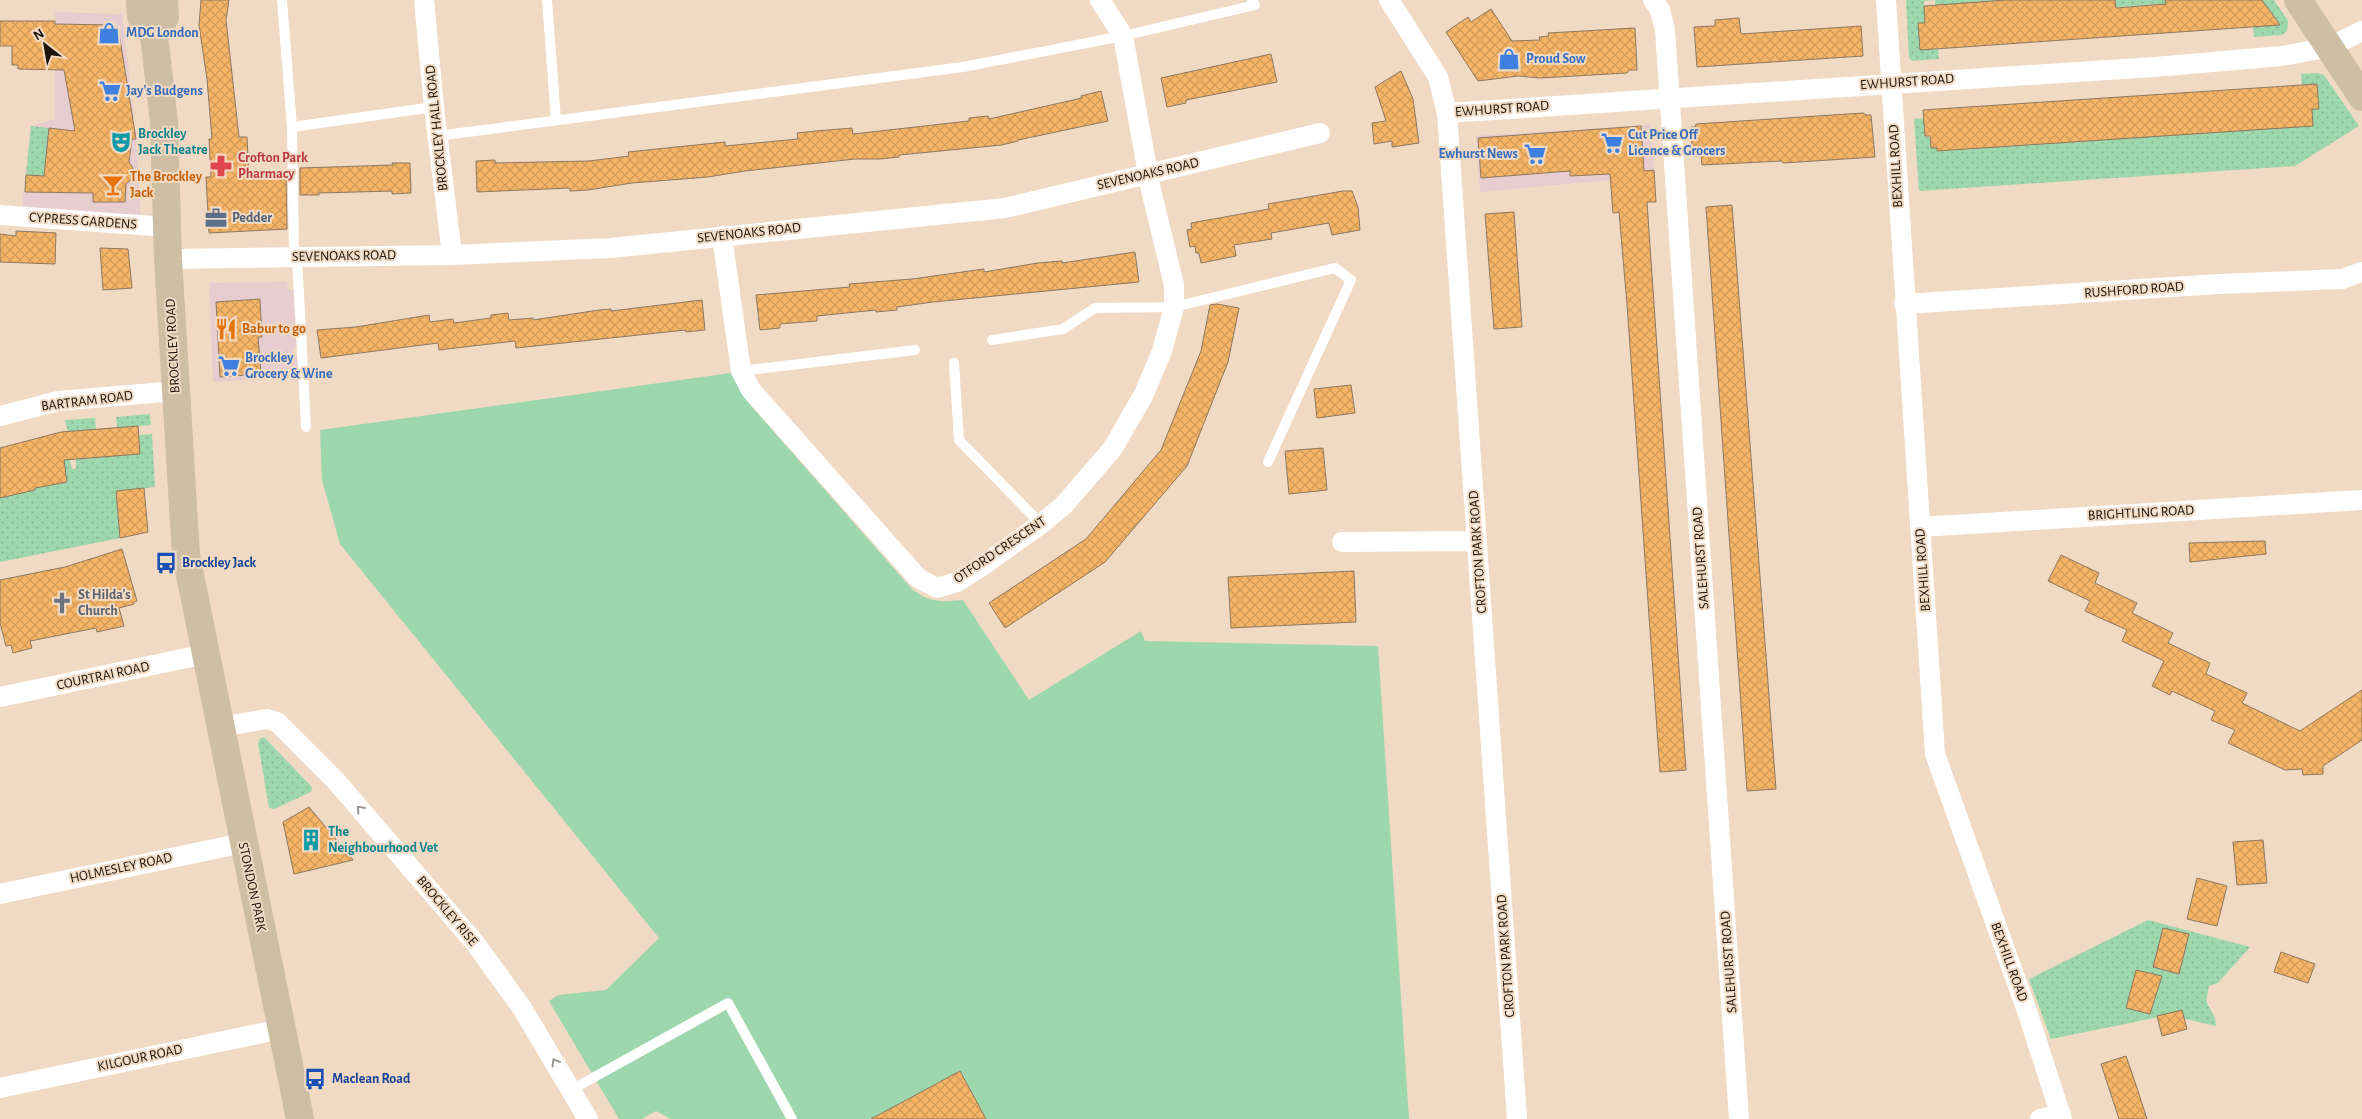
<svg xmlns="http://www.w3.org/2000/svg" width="2362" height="1119" font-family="'Alegreya Sans',sans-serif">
  <defs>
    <pattern id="park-dots" width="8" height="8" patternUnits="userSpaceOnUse" patternTransform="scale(1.25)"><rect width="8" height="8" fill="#9dd7ad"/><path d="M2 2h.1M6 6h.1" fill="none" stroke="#87b894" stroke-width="1.8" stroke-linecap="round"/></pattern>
    <pattern id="building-cross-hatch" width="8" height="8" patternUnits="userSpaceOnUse" patternTransform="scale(1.25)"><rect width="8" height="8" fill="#f6b466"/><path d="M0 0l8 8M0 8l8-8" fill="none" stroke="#d29a57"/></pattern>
  </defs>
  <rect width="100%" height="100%" fill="#f0dac3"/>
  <path fill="#e7cdcf" d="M55 12 122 14 134 115 133 130H136L141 217 22 207 31 126 55 119Z
    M1650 125 1655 176 1480 192 1476 136Z
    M287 282 288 289 295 291 293 294 297 343 292 352 298 360V376L213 382 209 283Z"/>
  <path fill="url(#park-dots)" d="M1906 0H2015L1955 4 1946 21 1944 4 1935 5V0L1924 1 1925 23H1919L1938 49 1939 59 1912 61 1909 58Z
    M2115 0H2165L2166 8H2161L2160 4 2116 7Z
    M2262 0H2274L2288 21 2287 31 2282 35 2254 37 2253 27Z
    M2318 73 2324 75 2359 126 2295 166 1919 191 1914 119 1924 118 1925 136 1930 138 1931 148H1937L1938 151H1945V147L1965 146 1966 150 1974 149 1975 145 1997 144 1998 147H2006V143L2028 145 2057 140V143H2065V138L2087 137 2088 141H2096V137L2313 126 2312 109 2319 108 2317 84 2302 85 2301 74Z
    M31 126 49 128 55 147H47L46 157 75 177 26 175Z
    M150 414 151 425 117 428 116 417Z
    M95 418 96 430 68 432 65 420Z
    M152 434 155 487 116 491 120 538 0 562V492L11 495 35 490 31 467 55 484 66 482 64 458 69 456 72 469 76 468V459L140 454 139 435Z
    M264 737 312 787 311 792 274 809 269 808 258 743 260 739Z
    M2148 920 2250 947 2218 983 2209 986 2206 1001 2215 1018 2216 1026 2169 1015 2051 1039 2029 979Z"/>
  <path fill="#9dd7ad" d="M731 373 746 400 911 588C928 603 942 602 963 600L1029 700 1141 631 1145 641 1378 646 1409 1119H671L656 1111 642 1119H619L549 1001 558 995 606 990 659 938 340 544 322 480 320 430Z"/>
  <path fill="url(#building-cross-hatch)" stroke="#8c7863" d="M201 0H229L226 20 239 137H247L249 175 286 173 287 229 209 233 206 177H211L209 139H212L207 79 199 25Z
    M2006 0H2115L2116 8 2166 4 2165 0H2262L2280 25 1920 50 1918 23H1925L1924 6Z
    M1491 9 1512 41 1540 40 1539 37 1549 36 1548 33 1635 28 1637 70H1629L1627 73 1540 78 1518 76 1478 81 1446 32 1468 17 1471 22Z
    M1739 18 1741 34 1861 26 1863 56 1697 67 1694 27 1715 26V20Z
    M0 21H55V24L112 25 119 33 136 139H132L129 162 133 168 132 179 126 184 125 202H93V193L25 192 26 175 44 176 49 128 75 131 64 70 18 69V65H12V46H0Z
    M1271 54 1277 82 1186 100V103L1167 107 1161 78Z
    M1401 71 1413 99 1419 143 1392 147V141L1374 144 1372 123 1386 121 1375 87Z
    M2317 84 2319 109H2312L2313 126 1937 151V148H1931L1930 136H1925L1923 110Z
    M1101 91 1108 121 1018 140V141L1002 145 899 155V157L880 159H855L745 171 708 177 632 183 588 190 570 191V188L477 192 476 161 495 160V163L589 161 629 156 628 152 725 142V146L798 139 797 133 816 131 852 128 853 134 969 121V118L988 116 989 119 1082 98 1081 96Z
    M1863 113 1866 115H1871L1875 157 1783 163 1782 161 1702 165 1701 156H1692L1691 127H1695L1696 124Z
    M1641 126 1644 171 1654 170 1656 202H1647L1686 770 1660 772 1627 304 1619 212 1613 213 1610 174 1570 176V171L1481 178 1478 138Z
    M392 163H410L411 193 392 194V191L319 193V195H300V168L393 165Z
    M1343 191H1352L1358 207 1360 230 1332 235 1329 223 1271 233 1272 239 1234 245 1236 256 1201 263 1199 253H1196L1195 246 1190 247 1187 230 1192 229 1191 223 1269 209 1268 204Z
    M1732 205 1776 789 1747 791 1706 207Z
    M1514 212 1522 327 1494 329 1485 214Z
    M16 231 56 233 55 264 0 262V234L16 236Z
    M100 248 128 249 132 288 103 290Z
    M1135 252 1139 282 933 302 897 307V310L876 312V310L817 316V321L780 324V328L760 330 756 295 850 287 849 284 912 279 984 269V272L1038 263 1062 261V263Z
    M260 299 262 337H258L261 374 220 377 216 302Z
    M702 300 705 330 686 332V330L516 348 515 341 439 350 438 343 321 358 317 330 356 327 429 315 430 322 453 319 454 323 491 318V315L508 313 509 320 533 318V320L599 310 611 309V311Z
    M1217 304 1239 308 1228 362 1187 466 1105 562 1005 628 989 603 1086 539 1161 450 1201 351 1210 305Z
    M1351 385 1355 413 1317 418 1314 389Z
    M138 426 140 454 64 460 67 482 35 488V490L0 498V448L61 432Z
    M1323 448 1327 490 1289 494 1285 451Z
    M144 488 148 532 120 538 116 491Z
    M2265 541 2266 554 2190 562 2189 543Z
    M122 549 137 601 134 602V604L119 608 124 626 97 632 96 628 30 641 32 648 13 653 11 645 6 646 0 623V580L65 567Z
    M2061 555 2099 573 2095 583 2137 603 2132 613 2173 633 2168 643 2210 663 2206 674 2247 693 2242 703 2300 731 2362 690V740L2323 766V774L2303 775 2302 769 2285 770 2228 743 2235 730 2211 720 2215 711 2172 691 2170 695 2152 686 2164 661 2122 641 2127 630 2085 611 2090 601 2048 581Z
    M1354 571 1356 622 1231 628 1228 577Z
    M309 807 353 860 294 874 283 822Z
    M2263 840 2267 883 2237 885 2233 842Z
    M2197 878 2227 886 2217 926 2187 919Z
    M2163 928 2189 934 2179 974 2153 967Z
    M2281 952 2315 964 2308 983 2274 972Z
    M2136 970 2162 976 2150 1014 2126 1008Z
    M2182 1010 2187 1029 2162 1036 2157 1016Z
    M2126 1056 2137 1088 2147 1119H2119L2101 1064Z
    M960 1071 986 1119H871Z"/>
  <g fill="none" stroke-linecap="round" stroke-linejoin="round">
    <path stroke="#fff" stroke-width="10" d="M282 0 292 127 294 257
      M547 0 556 120
      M292 127 434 107
      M437 136 963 67 1123 36 1255 5 1252 0
      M297 257 306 427
      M992 340 1063 329 1095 308 1174 307 1335 268 1351 280 1268 462
      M954 363 959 440 1041 524
      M741 371 915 350
      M571 1090 728 1003 792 1119"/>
    <path stroke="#fff" stroke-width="20" d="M424 0 434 107 452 255
      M1389 0 1438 77 1447 113 1517 1119
      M1653 0 1660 10 1665 30 1739 1119
      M1886 0 1935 754 2028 1014 2062 1119
      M1447 113 2154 67 2282 56 2330 47 2362 31
      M0 215 167 227
      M722 236 741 371 751 390 918 578 937 588 957 582 982 566 1041 524 1064 505 1113 448 1144 394 1162 351 1174 307V285L1151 190 1123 36 1100 0
      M168 259 452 255 611 248 1005 208 1320 133
      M1904 304 2219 284 2342 279 2362 272
      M0 416 58 401 176 391
      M1920 527 2362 500
      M1342 542 1477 541
      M0 697 206 654
      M220 727 267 719 277 722 336 781 475 943 522 1008 588 1119
      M0 894 243 843
      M0 1088 281 1029
      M2040 1119 2061 1114"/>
    <path stroke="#cdbea4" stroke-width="28" d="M140 0 141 17 154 36 164 122 168 259 186 555 300 1119
      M2298 0 2362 97
      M154 36 165 17 164 0"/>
  </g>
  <defs><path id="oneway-chevron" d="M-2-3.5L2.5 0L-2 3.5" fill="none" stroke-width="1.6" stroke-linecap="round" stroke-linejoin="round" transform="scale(1.25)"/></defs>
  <g stroke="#989591">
    <use href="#oneway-chevron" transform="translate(360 809) rotate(-131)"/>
    <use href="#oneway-chevron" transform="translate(555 1062) rotate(-121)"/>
  </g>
  <defs>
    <g id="shop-bare" transform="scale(1.725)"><path d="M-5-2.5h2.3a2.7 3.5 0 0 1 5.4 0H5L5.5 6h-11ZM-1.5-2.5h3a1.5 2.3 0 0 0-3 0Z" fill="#3f7fe0" stroke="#f0dac3" stroke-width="2.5" paint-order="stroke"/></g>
    <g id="supermarket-bare" transform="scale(1.725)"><path d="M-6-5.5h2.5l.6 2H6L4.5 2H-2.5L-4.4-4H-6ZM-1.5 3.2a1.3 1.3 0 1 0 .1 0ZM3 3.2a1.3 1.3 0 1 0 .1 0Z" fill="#3f7fe0" stroke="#f0dac3" stroke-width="2.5" paint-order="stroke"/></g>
    <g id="theatre-bare" transform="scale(1.725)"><path d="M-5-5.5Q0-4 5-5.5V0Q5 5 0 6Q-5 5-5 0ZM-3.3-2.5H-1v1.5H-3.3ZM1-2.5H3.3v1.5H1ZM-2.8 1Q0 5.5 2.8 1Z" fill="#0f9aa8" stroke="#f0dac3" stroke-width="2.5" paint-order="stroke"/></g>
    <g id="pharmacy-bare" transform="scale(1.725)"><path d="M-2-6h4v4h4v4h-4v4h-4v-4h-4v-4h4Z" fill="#e0444e" stroke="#f0dac3" stroke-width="2.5" paint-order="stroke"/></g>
    <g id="bar-bare" transform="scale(1.725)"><path d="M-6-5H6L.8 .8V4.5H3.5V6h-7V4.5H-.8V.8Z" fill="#e8710a" stroke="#f0dac3" stroke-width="2.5" paint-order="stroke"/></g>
    <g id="office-bare" transform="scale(1.725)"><path d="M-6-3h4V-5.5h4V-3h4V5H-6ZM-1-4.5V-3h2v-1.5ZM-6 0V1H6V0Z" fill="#5c6f8a" stroke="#f0dac3" stroke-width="2.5" paint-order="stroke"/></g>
    <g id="restaurant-bare" transform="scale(1.725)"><path d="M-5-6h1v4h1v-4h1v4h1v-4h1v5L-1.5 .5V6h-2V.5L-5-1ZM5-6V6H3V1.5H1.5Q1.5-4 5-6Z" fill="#e8710a" stroke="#f0dac3" stroke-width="2.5" paint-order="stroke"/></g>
    <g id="bus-bare" transform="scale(1.725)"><path d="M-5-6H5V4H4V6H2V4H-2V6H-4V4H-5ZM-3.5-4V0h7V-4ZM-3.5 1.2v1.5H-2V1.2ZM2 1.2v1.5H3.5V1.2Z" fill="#1a4fb4" stroke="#f0dac3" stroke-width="2.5" paint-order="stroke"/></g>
    <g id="church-bare" transform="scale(1.725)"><path d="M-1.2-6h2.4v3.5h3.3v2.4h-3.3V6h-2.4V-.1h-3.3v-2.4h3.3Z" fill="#6b7280" stroke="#f0dac3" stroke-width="2.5" paint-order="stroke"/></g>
    <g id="building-bare" transform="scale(1.725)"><path d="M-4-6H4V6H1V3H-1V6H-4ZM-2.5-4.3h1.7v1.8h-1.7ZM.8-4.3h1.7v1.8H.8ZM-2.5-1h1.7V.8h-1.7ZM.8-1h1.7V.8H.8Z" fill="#0f9aa8" stroke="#f0dac3" stroke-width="2.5" paint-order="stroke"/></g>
  </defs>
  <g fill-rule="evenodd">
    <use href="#shop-bare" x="109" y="33"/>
    <use href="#shop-bare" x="1509" y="59"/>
    <use href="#supermarket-bare" x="110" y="91"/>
    <use href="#theatre-bare" x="121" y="142"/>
    <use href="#supermarket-bare" x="1612" y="143"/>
    <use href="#supermarket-bare" x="1535" y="154"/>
    <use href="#pharmacy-bare" x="221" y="166"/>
    <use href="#bar-bare" x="113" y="185"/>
    <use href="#office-bare" x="216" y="218"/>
    <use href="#restaurant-bare" x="226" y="329"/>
    <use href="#supermarket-bare" x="229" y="366"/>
    <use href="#bus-bare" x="166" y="563"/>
    <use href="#church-bare" x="62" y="603"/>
    <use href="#building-bare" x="311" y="840"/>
    <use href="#bus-bare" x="315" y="1079"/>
  </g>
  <g text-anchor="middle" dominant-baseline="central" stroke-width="4" stroke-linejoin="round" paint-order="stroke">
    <g font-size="14" font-weight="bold" fill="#366cbe" stroke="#f0dac3" text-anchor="start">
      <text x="126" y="33">MDG London</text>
      <text x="1526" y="59">Proud Sow</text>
      <text x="126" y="91">Jay's Budgens</text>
      <text x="1628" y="135">Cut Price Off<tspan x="1628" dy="16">Licence &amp; Grocers</tspan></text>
      <text x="1518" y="154" text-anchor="end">Ewhurst News</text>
      <text x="245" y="358">Brockley<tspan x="245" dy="16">Grocery &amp; Wine</tspan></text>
    </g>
    <g font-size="14" fill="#1b130b" stroke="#f0dac3">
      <text transform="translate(1907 82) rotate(-4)">EWHURST ROAD</text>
      <text transform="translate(1502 109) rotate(-4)">EWHURST ROAD</text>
      <text transform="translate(437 128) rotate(-96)">BROCKLEY HALL ROAD</text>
      <text transform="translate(1896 166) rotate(-93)">BEXHILL ROAD</text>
      <text transform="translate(1148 174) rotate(-13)">SEVENOAKS ROAD</text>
      <text transform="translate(83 221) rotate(4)">CYPRESS GARDENS</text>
      <text transform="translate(749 233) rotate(-6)">SEVENOAKS ROAD</text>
      <text transform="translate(344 256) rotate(-1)">SEVENOAKS ROAD</text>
      <text transform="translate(2134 290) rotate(-4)">RUSHFORD ROAD</text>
      <text transform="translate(173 346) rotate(-93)">BROCKLEY ROAD</text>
      <text transform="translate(87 401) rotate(-7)">BARTRAM ROAD</text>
      <text transform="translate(2141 513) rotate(-3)">BRIGHTLING ROAD</text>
      <text transform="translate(1000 550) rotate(-34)">OTFORD CRESCENT</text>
      <text transform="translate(1478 552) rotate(-94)">CROFTON PARK ROAD</text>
      <text transform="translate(1701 558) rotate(-94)">SALEHURST ROAD</text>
      <text transform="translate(1923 570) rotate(-94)">BEXHILL ROAD</text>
      <text transform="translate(103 676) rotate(-12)">COURTRAI ROAD</text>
      <text transform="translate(121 868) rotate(-12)">HOLMESLEY ROAD</text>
      <text transform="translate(252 887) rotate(78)">STONDON PARK</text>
      <text transform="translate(447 911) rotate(50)">BROCKLEY RISE</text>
      <text transform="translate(1506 956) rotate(-94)">CROFTON PARK ROAD</text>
      <text transform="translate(1729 962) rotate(-94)">SALEHURST ROAD</text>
      <text transform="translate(2009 962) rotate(70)">BEXHILL ROAD</text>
      <text transform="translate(140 1058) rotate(-12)">KILGOUR ROAD</text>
    </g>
    <g font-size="14" font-weight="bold" fill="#0d838f" stroke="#f0dac3" text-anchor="start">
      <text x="138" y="134">Brockley<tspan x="138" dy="16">Jack Theatre</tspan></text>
      <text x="328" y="832">The<tspan x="328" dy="16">Neighbourhood Vet</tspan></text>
    </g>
    <g font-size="14" font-weight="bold" fill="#be3a42" stroke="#f0dac3" text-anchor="start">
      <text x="238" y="158">Crofton Park<tspan x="238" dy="16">Pharmacy</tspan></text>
    </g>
    <g font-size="14" font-weight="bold" fill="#c56008" stroke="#f0dac3" text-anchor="start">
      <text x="130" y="177">The Brockley<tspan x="130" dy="16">Jack</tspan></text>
      <text x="242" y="329">Babur to go</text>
    </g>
    <g font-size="14" font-weight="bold" fill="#4e5e75" stroke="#f0dac3" text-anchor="start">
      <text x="232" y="218">Pedder</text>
    </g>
    <g font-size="14" font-weight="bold" fill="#164399" stroke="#f0dac3" text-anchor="start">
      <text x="182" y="563">Brockley Jack</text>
      <text x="332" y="1079">Maclean Road</text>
    </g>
    <g font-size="14" font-weight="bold" fill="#5b616d" stroke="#f0dac3" text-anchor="start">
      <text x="78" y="595">St Hilda's<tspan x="78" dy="16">Church</tspan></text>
    </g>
  </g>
  <g transform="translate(45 45) rotate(329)" stroke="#f0dac3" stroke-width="4" paint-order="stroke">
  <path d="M0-4L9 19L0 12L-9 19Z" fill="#1b130b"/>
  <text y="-8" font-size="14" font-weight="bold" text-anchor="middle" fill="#1b130b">N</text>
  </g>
</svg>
